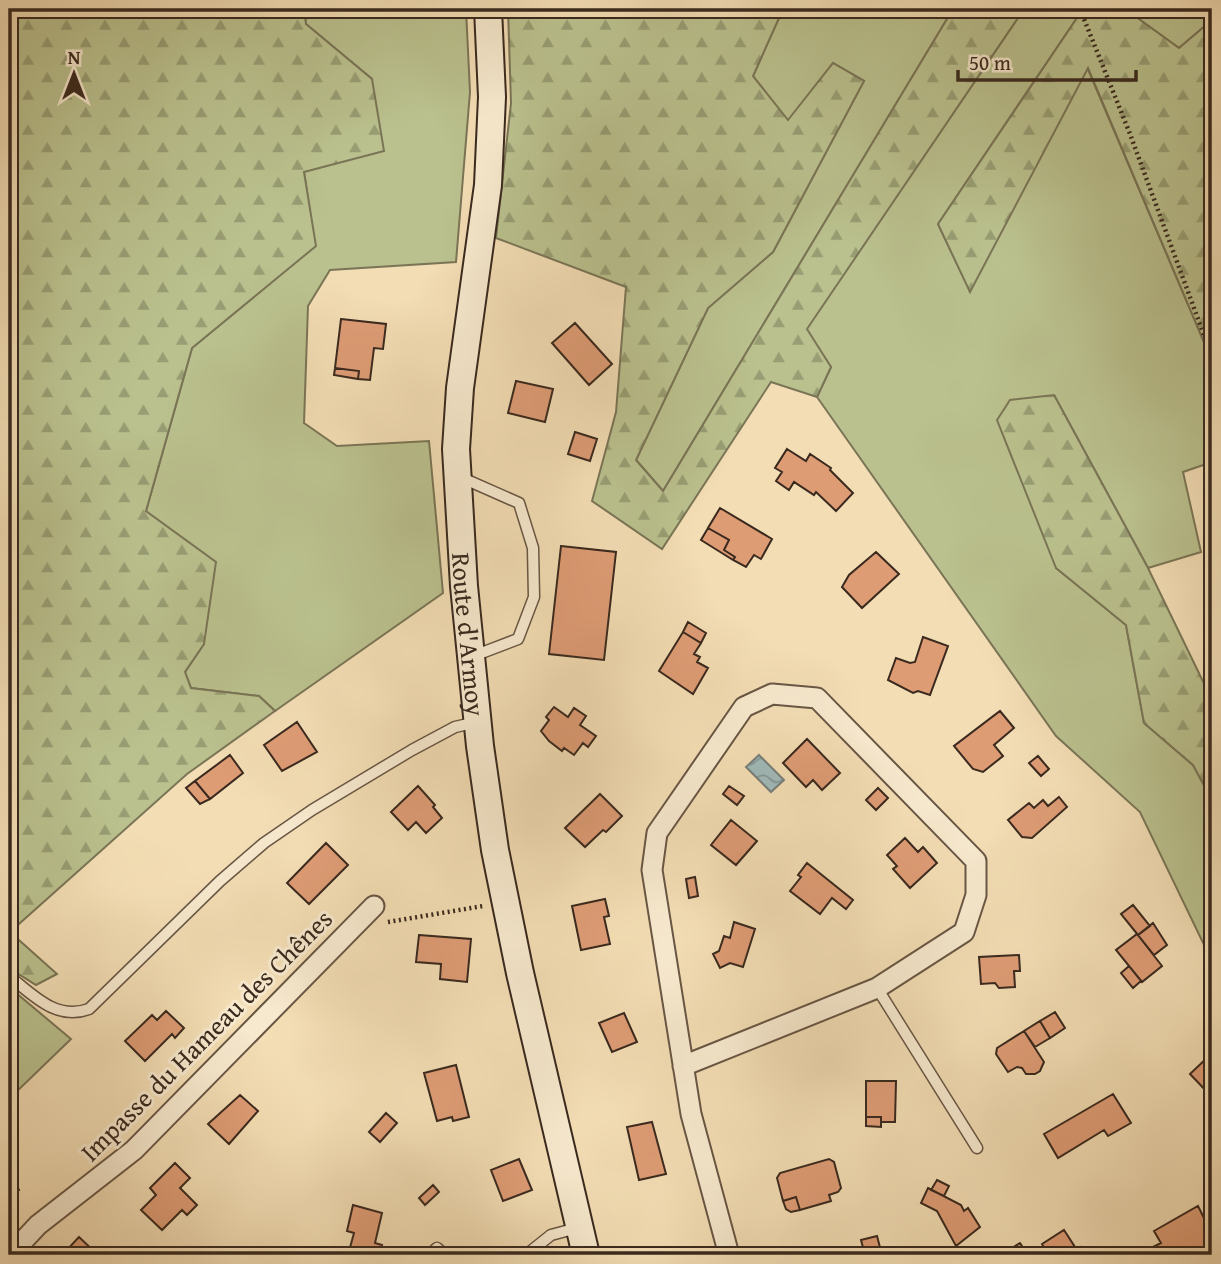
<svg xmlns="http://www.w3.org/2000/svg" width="1221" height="1264" font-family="'Gentium Book Plus',serif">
  <defs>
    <pattern id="forest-firs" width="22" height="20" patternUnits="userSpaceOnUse" patternTransform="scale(1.75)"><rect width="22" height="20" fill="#bac18e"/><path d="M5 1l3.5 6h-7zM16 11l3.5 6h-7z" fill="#989d73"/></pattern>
    <pattern id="water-waves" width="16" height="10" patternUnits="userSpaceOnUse" patternTransform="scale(1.75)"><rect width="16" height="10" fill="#a0b9b8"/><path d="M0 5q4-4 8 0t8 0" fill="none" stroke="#839695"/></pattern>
  </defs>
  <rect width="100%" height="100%" fill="#f3ddb4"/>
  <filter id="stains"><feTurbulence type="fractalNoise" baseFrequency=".00286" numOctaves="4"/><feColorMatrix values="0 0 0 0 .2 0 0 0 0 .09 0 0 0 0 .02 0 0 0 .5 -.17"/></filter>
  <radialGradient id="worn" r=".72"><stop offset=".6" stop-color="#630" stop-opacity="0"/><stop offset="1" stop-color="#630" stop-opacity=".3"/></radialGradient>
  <path fill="#bac18e" stroke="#7a7556" stroke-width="2" d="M304 9H466L470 92 456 262 330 270 308 306 304 423 337 446 429 441 443 593 275 711 259 696 191 688 185 672 204 644 146 511 192 348 315 246 304 172 372 79 306 24Z
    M783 9H953L663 491 636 460 708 308 773 252 864 81 833 63 788 121 753 76Z
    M1024 9H1083L938 224 970 291 1087 67 1212 361V462L1183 472 1201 552 1148 568 1054 395 1056 568 1126 625 1144 723 1193 765 1212 800V956L1206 949 1140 812 1056 736 817 397 831 367 806 329Z
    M1125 9H1212V20L1179 48Z
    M9 987 71 1039 9 1099Z"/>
  <path fill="url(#forest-firs)" stroke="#7a7556" stroke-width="2" d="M9 9H304L306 24 372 79 384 151 304 172 316 246 192 348 146 511 216 562 204 644 185 672 191 688 259 696 275 711 187 774 10 932 57 974 36 985 9 968Z
    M508 9H783L753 76 788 120 833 63 864 81 773 252 708 308 636 460 663 491 953 9H1024L807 329 831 367 817 397 771 382 662 549 592 501 616 412 626 287 496 238 511 103Z
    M1083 9H1125L1179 48 1212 20V361L1088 68 970 292 938 224Z
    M1054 395 1148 568 1212 700V800L1193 765 1144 723 1126 625 1056 568 997 420 1010 400Z"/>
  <path fill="url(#water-waves)" stroke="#777f7a" stroke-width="2" d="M759 755 784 780 771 792 746 767Z"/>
  <path fill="#de9c75" stroke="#39291e" stroke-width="2" d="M341 319 386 324 383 349 374 348 370 380 358 379 359 371 335 368Z
    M575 323 612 364 589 385 552 343Z
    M335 368 359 371 358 379 334 375Z
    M516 381 553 389 545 422 508 413Z
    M575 432 597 439 590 461 568 454Z
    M787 449 806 461 810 454 831 468 830 470 853 493 836 511 816 492 814 495 794 482 789 490 776 481 782 472 775 468Z
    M720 508 772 539 761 559 754 555 746 567 733 560 735 557 724 550 729 540 708 528Z
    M708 528 729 540 724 550 735 557 733 560 701 540Z
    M561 546 616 552 604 660 549 654Z
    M876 552 899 574 862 608 842 587 849 575Z
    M688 622 706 633 701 643 683 632Z
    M683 632 701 643 694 654 700 657 697 662 708 668 693 694 659 671Z
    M923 637 948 646 930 695 918 691 913 693 888 680 896 658 910 663 915 662Z
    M554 707 568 717 574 708 586 716 580 725 596 736 588 747 583 743 574 755 564 748 562 751 549 741 541 731 549 720 546 717Z
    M1000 711 1014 728 994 745 1003 756 983 772 973 769 954 746Z
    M297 722 317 752 282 771 264 745Z
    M807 739 840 773 822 790 813 780 806 787 783 763Z
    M230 755 243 773 210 799 195 781Z
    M1038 756 1049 769 1041 776 1029 763Z
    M195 781 210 799 200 804 186 788Z
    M418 786 435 805 433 807 442 818 426 833 416 822 408 830 391 812Z
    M729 786 744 796 737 805 723 794Z
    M878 788 888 798 876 810 866 800Z
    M600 794 622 816 606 832 603 830 585 847 565 828Z
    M1059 797 1067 807 1032 838 1022 837 1008 820 1029 803 1034 808 1043 800 1048 806Z
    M731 820 757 841 736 865 711 845Z
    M905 838 918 852 923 847 937 863 910 888 893 869 897 866 887 855Z
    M326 843 348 865 309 904 287 883Z
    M807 863 853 900 846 909 832 898 820 914 790 891 801 877 798 875Z
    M695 877 698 896 689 898 686 879Z
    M605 899 609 916 604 917 610 944 581 950 572 906Z
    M1133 905 1150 926 1138 935 1121 914Z
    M734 922 755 929 743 967 730 963 720 968 713 954 719 951 724 936 730 938Z
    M1153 923 1167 945 1154 955 1138 935Z
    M1137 934 1162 966 1142 982 1116 950Z
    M419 935 471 939 467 982 440 979 441 964 416 962Z
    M1019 955 1020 971H1014L1015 987 999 988 995 983 981 984 979 957Z
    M1129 966 1141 981 1133 988 1121 973Z
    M166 1011 184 1028 175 1038 172 1034 145 1061 125 1041 152 1015 157 1020Z
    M1055 1012 1065 1028 1050 1038 1040 1021Z
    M624 1013 637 1042 612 1052 599 1023Z
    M1040 1021 1050 1038 1035 1047 1024 1031Z
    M1024 1031 1044 1062 1040 1071 1035 1074H1026L1022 1068 1017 1067 1008 1072 996 1054 997 1048Z
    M1211 1054 1212 1093 1210 1095 1190 1074Z
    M456 1065 469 1117 453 1121 452 1117 437 1121 424 1073Z
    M866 1081H896L895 1122H881V1117H866Z
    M1113 1094 1131 1123 1108 1136 1104 1130 1058 1158 1044 1134Z
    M240 1095 258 1111 229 1144 208 1124Z
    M386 1113 397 1123 380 1142 369 1132Z
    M866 1117H881V1127L866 1126Z
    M652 1122 666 1174 639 1180 627 1127Z
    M519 1159 532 1190 503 1201 491 1170Z
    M829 1159 834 1162 841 1188 838 1192 829 1195 831 1201 800 1210 796 1197 783 1201 777 1178 780 1173Z
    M175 1163 190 1178 180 1188 197 1205 187 1215 182 1210 162 1230 141 1210 156 1195 150 1188Z
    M10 1170 19 1190 9 1194V1171Z
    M937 1180 949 1186 944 1196 931 1190Z
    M433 1185 439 1192 425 1205 419 1198Z
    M928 1188 961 1205 964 1211 968 1208 980 1227 956 1246 937 1211 921 1203Z
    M796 1197 800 1210 791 1212 786 1209 783 1201Z
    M353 1205 382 1213 375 1243 382 1245 379 1255H348L354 1233 347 1231Z
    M1198 1206 1204 1218 1209 1215 1212 1222V1246L1196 1255H1158L1153 1247 1161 1243 1154 1231Z
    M1064 1230 1077 1250 1081 1247 1086 1255H1048L1042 1244Z
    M877 1236 882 1255H865L861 1240Z
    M79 1237 98 1255H67L64 1253Z
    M1020 1243 1028 1255H1012L1009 1250Z"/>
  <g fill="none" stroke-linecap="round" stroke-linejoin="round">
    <g stroke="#685644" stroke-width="13">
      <path id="service" d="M460 477 519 503 533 548 534 597 518 639 484 652 471 653
        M9 976C33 995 56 1021 89 1009L220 881 264 843 312 810 412 750 455 727 477 722
        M877 988 977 1148
        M429 1255 437 1248 445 1255
        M526 1255 551 1235 577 1228"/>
    </g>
    <g stroke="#685644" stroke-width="23">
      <path id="minor" d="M683 1066 877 988 964 932 976 895V861L817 698 772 694 744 707 657 833 652 870 691 1114 729 1255
        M10 1255 38 1225 134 1150 374 906"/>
    </g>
    <g stroke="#39291e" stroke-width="30">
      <g id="secondary">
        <path id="s1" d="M488 9 492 97 488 185 460 388 456 449 464 586 480 746 495 850 520 973 586 1255"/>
      </g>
    </g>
    <path stroke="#39291e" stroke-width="4.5" stroke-dasharray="2 3.5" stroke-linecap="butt" d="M1080 9 1130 134 1212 357
      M388 922 483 906"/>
    <use href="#service" stroke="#f7e9ce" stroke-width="10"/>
    <use href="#minor" stroke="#f7e9ce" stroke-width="19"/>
    <use href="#secondary" stroke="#f7e9ce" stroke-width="26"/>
  </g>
  <g text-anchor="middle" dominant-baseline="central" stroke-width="6" stroke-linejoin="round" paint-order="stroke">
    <g font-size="26" fill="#39291e" stroke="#f7e9ce">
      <text stroke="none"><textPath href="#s1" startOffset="628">Route d'Armoy</textPath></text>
      <text transform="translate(206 1035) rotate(-45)">Impasse du Hameau des Chênes</text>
    </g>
  </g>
  <rect width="1221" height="1264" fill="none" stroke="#f3ddb4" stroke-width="35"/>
  <rect x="10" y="10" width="1200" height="1243" fill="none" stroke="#39291e" stroke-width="3.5"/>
  <rect x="18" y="18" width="1186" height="1229" fill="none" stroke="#39291e" stroke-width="2"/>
  <g transform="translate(74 74)" stroke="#f7e9ce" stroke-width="5" paint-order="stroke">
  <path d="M0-5L12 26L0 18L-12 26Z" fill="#39291e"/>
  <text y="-10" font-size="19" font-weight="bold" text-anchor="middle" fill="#39291e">N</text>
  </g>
  <path d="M958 70v10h178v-10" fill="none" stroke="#39291e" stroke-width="3.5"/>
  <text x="969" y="70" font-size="21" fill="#39291e" stroke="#f7e9ce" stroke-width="5" paint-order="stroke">50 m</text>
  <rect width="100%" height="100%" filter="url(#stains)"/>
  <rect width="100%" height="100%" fill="url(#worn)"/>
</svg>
